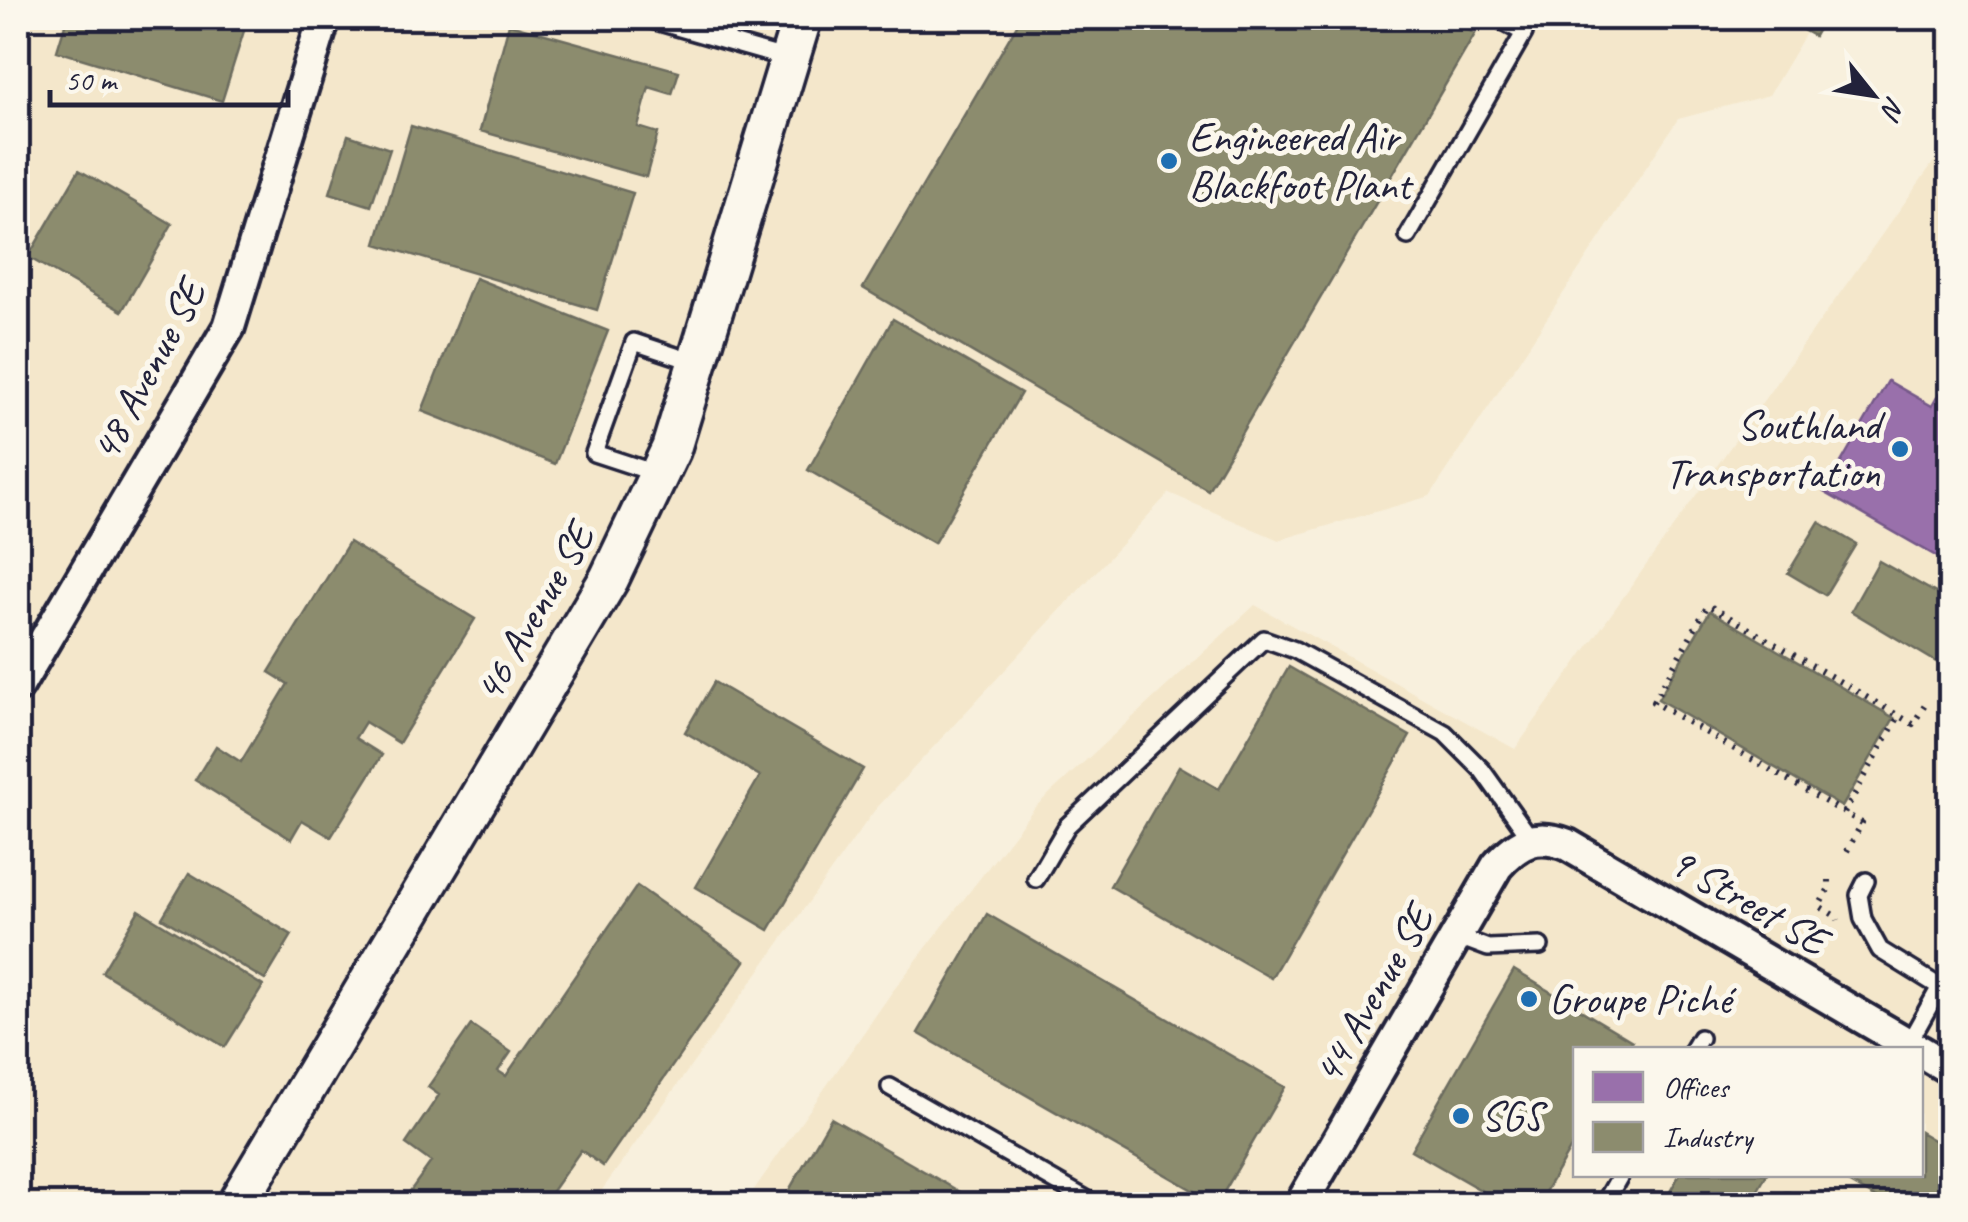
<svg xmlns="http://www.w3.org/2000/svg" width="1968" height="1222" font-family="Caveat,sans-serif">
  <rect width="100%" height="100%" fill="#f8f0dd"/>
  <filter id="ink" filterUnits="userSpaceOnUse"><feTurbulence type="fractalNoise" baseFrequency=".01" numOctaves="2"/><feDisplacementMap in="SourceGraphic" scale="20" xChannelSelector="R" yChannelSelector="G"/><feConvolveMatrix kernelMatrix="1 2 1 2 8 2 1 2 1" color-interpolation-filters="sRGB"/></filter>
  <g filter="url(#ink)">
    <path fill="#f4e7cb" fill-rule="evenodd" d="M18 18H1815L1769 95 1678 119 1430 496 1279 540 1169 493 874 811 592 1204H18Z
      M1950 139V1204H744L892 992 1035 807 1255 605 1515 749ZM1576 1050H1920V1174H1576Z"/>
    <path fill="#9970ab" stroke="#755989" stroke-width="2.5" d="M1950 374V564L1824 492 1888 381 1932 406Z"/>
    <path fill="#8c8c6e" stroke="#6c6c5f" stroke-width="2.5" d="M67 18H248L222 101 57 51Z
      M1021 18H1447L1475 34 1208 490 863 288Z
      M1781 18H1824L1814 36Z
      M509 24 679 71 672 94 649 87 638 127 658 133 646 177 480 131Z
      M411 126 633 193 597 310 376 244Z
      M348 135 390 149 371 206 330 193Z
      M79 170 172 224 122 311 28 257Z
      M475 278 608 331 555 464 422 411Z
      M893 319 1021 393 934 543 808 470Z
      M1819 522 1856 544 1825 595 1788 573Z
      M349 542 475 619 399 743 365 722 355 738 382 755 331 837 302 820 291 839 195 780 216 746 241 762 288 684 269 672Z
      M1879 561 1950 601V641L1938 663 1851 611Z
      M1710 611 1894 718 1842 807 1658 699Z
      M1289 667 1410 736 1271 978 1110 886 1179 766 1219 789Z
      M714 682 863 769 769 930 696 887 760 776 685 732Z
      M189 873 292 935 265 980 162 918Z
      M637 886 745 961 603 1166 581 1150 543 1204H401L431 1162 406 1144 439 1095 428 1087 471 1025 511 1052 498 1071 506 1076Z
      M139 910 263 986 225 1047 102 972Z
      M987 914 1285 1087 1217 1204 918 1033Z
      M1514 970 1632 1041 1627 1050H1576V1139L1538 1204H1505L1411 1150Z
      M831 1118 981 1204H781Z
      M1920 1132 1950 1150V1204H1887L1835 1174H1920Z
      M1680 1174H1767L1750 1204H1663Z"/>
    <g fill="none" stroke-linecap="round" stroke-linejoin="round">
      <g stroke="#22223b" stroke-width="22">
        <path id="service" d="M645 18 725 41
          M732 18 725 41 788 59
          M1408 236 1524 33 1496 18
          M658 474 594 453 634 342 697 363
          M1036 879 1067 826 1264 639 1295 650 1445 733 1482 770 1532 840
          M1866 881 1859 895 1863 919 1880 950 1940 987 1908 1044
          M1456 936 1488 948 1540 946
          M1693 1050 1700 1038
          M890 1087 1095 1204
          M1787 1202 1791 1204
          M1604 1204 1621 1174"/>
      </g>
      <g stroke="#22223b" stroke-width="38">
        <path id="minor" d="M18 686 229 327 324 18
          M1920 1051 1950 1069
          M1301 1204 1497 866C1519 841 1537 833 1568 845L1918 1050"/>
      </g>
      <g stroke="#22223b" stroke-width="45">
        <path id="tertiary" d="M237 1204 609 579 671 449 802 18"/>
      </g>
      <path stroke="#22223b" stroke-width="6" stroke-dasharray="2.5 8" stroke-linecap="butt" d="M1844 813 1899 716
        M1847 851 1862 823 1653 702 1708 605 1913 724 1927 702
        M1829 880V888L1819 906 1837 917 1838 920"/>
      <use href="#service" stroke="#fbf7ec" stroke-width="15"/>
      <use href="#minor" stroke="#fbf7ec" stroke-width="30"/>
      <use href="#tertiary" stroke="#fbf7ec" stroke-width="38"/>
    </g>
  </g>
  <g fill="#1f6fb2" stroke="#fbf7ec" stroke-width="4">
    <circle cx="1169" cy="161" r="10"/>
    <circle cx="1900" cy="449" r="10"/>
    <circle cx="1529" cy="999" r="10"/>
    <circle cx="1461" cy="1116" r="10"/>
  </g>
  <g text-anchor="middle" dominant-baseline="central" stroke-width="10" stroke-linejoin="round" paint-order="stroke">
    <g font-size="42" fill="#22223b" stroke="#fbf7ec" text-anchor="start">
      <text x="1189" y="137">Engineered Air<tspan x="1189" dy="48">Blackfoot Plant</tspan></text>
      <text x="1880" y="425" text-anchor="end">Southland<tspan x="1880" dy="48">Transportation</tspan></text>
      <text x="1549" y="999">Groupe Piché</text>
      <text x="1481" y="1116">SGS</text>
    </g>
    <g font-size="42" fill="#22223b" stroke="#fbf7ec">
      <text transform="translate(148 371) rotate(-62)">48 Avenue SE</text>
      <text transform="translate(534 613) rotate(-60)">46 Avenue SE</text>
      <text transform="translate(1748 901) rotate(30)">9 Street SE</text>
      <text transform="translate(1373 995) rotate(-60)">44 Avenue SE</text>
    </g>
  </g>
  <rect width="1968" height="1222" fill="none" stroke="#fbf7ec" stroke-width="60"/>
  <rect x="30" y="30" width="1908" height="1162" fill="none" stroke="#22223b" stroke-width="4" filter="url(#ink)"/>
  <rect x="1573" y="1047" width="350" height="130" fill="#fbf7ec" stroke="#a4a2a5" stroke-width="2.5"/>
  <rect x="1593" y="1072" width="50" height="30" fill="#9970ab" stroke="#a4a2a5" stroke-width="2.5"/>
  <text x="1663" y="1097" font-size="30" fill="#22223b">Offices</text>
  <rect x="1593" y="1122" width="50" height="30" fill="#8c8c6e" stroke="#a4a2a5" stroke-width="2.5"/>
  <text x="1663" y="1147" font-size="30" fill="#22223b">Industry</text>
  <g transform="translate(1873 95) rotate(120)" stroke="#fbf7ec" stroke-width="8" paint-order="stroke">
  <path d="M0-8L18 38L0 25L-18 38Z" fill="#22223b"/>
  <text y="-15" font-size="28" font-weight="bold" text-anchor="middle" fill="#22223b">N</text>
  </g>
  <path d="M50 90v15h238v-15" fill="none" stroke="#22223b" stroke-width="5"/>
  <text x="65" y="90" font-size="30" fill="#22223b" stroke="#fbf7ec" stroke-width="8" paint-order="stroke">50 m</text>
</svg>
